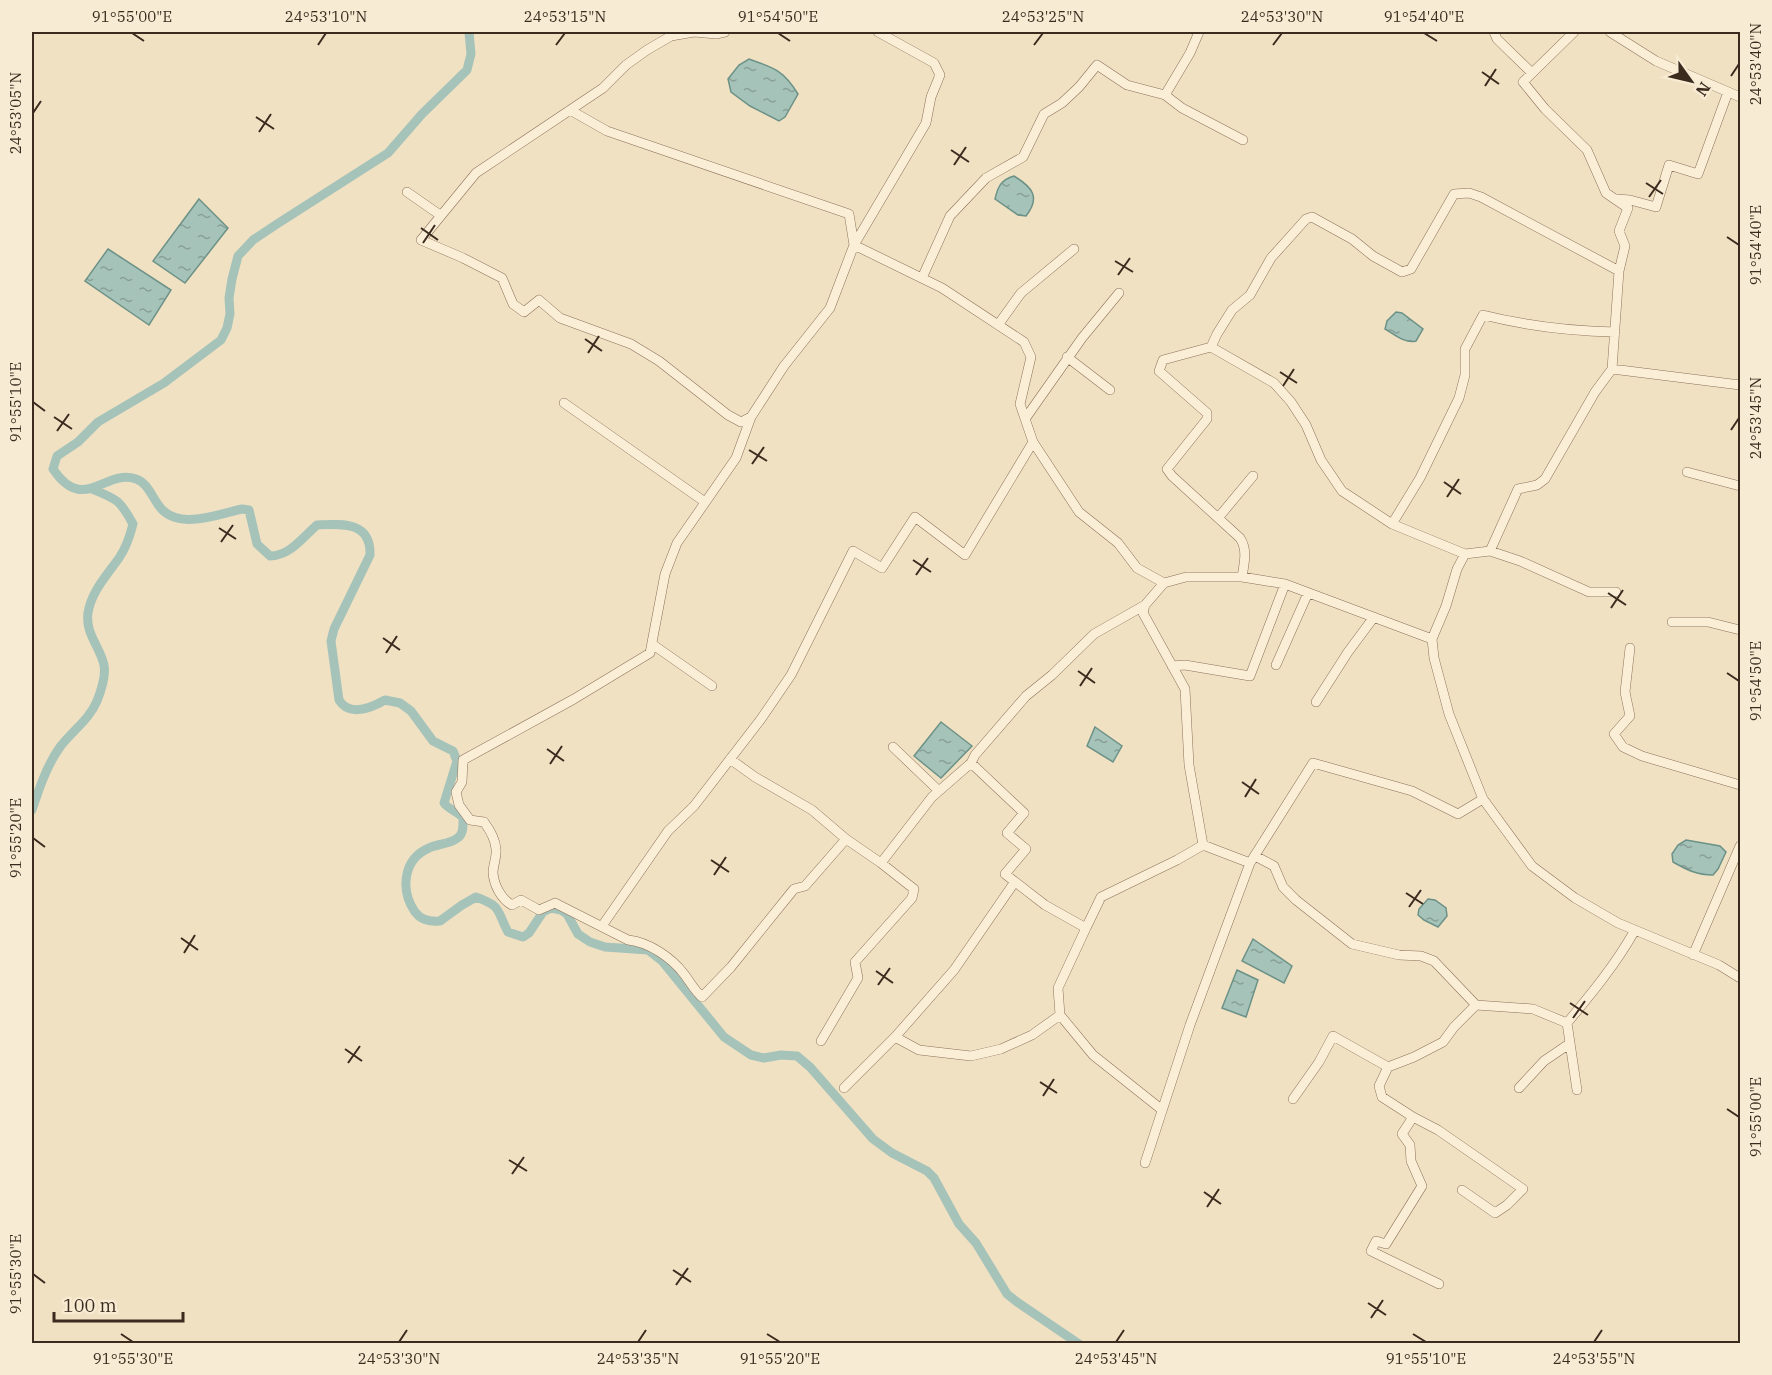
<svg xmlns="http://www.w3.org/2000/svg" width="1772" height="1375" font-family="'IBM Plex Serif',serif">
  <defs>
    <pattern id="water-ripples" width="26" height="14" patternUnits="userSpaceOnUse" patternTransform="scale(1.5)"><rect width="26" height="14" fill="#a6c3b9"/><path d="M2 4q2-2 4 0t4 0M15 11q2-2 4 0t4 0" fill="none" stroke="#889f96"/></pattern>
  </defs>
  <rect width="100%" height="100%" fill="#f1e1c3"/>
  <path fill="url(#water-ripples)" stroke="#6c9287" stroke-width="1.5" d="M749 59C775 68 784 71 798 94L785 117 779 121 750 106 731 92 728 79 739 65Z
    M1014 176C1032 187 1041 197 1026 216L1018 215 995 199C998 186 1001 180 1014 176Z
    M199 199 228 228 185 283 153 261Z
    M108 249 171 290 149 325 85 281Z
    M1396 312 1402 313 1423 329 1416 341C1405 344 1394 334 1385 329L1387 321Z
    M941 722 972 746 941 778 914 756Z
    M1095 727 1122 746 1113 762 1087 746Z
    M1686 840 1720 846 1726 852 1718 869 1713 875C1697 875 1687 870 1673 862L1672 854 1678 845Z
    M1428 899 1435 900 1446 908 1447 916 1438 927 1424 920 1418 915 1419 909Z
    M1253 939 1292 966 1284 983 1242 961Z
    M1237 970 1258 980 1246 1017 1222 1008Z"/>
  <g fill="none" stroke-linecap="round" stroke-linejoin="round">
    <path stroke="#a6c3b9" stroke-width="9" d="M469 32 471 54 467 70 422 114 388 153 277 224 253 240 238 256 232 279 229 298 230 314 227 328 221 340 164 383 98 422 78 442 57 456 53 469C84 515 105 468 136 479 146 482 151 494 157 503 174 532 215 515 242 509L249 510 257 544 270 556C290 556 303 537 317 525 342 524 371 521 370 555L334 629 331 641 339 700C349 717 371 708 385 700L400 703 411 711 433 741 453 751 457 761 444 803C449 810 458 811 463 818 463 826 464 835 456 839 449 844 437 844 429 848 403 859 400 890 415 912 421 920 430 922 440 921L462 905 476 897C503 907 496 910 508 932L523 937 529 933 543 912 551 908 561 910 567 914 578 934 590 942 605 947 648 950 662 961 724 1037 751 1055 764 1058 781 1055 797 1056 810 1067 873 1139 892 1153 927 1171 934 1178 959 1224 976 1243 1007 1294 1017 1302 1079 1344
      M32 810C39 789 47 765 60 747 72 731 89 720 97 701 101 691 106 676 104 665 100 647 85 633 88 613 91 592 107 575 119 558 126 548 130 536 133 524 120 500 117 499 92 489"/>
    <g stroke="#8c7159" stroke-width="10">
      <path id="minor" d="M725 32 716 34 694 32 671 36 647 50 626 65 603 88 476 173 421 240 463 258 502 278 513 304 524 312 539 300 560 318 631 344 659 361 728 415 741 422 751 417
        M878 32 934 63 940 75 931 97 926 123 854 245 942 288 1024 342 1031 357 1020 404 1033 442 1079 512 1118 543 1137 568 1164 583 1186 577H1242L1285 584 1432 639 1434 658 1449 714 1483 799 1532 866 1575 898 1618 923 1719 965 1740 978
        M1494 32 1497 39 1532 73
        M1610 32 1656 61 1740 97
        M1165 95 1182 108 1243 140
        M570 110 607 131 849 214 854 245 830 308 784 366 751 417 736 458 677 543 665 574 650 653 574 699 463 760 462 782 456 792 459 805 470 820 484 822C490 830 495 838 496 849 497 857 493 865 493 873 494 885 501 899 512 905L521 900 539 910 555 903 628 940C649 942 672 958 684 974 691 983 694 990 702 997L731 967 794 889 805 886 846 839 881 863 932 797 971 763 975 755 1026 696 1052 675 1094 634 1145 605
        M407 192 440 215
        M1616 199 1630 200 1656 207 1669 165 1698 174 1728 92
        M922 278 950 216 986 178 1023 157 1044 114 1062 103 1079 87 1097 65 1127 85 1165 95 1190 53 1199 32
        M998 325 1021 293 1074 249
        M1211 347 1274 383 1291 402 1306 425 1321 460 1342 491 1392 524 1465 554
        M1067 357 1110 390
        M1612 369 1740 385
        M564 403 705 502
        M1025 419 1082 338 1119 293
        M1687 472 1740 486
        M1218 518 1253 476
        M1392 524 1420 478 1459 398 1465 375V349L1483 315C1527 326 1570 331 1615 332
        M1490 551 1520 561 1589 592H1616
        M1242 577C1244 564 1248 550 1240 538L1172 476 1167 469 1207 419V413L1159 371 1163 360 1211 347 1217 334 1232 310 1250 295 1271 258 1306 219 1312 217 1352 239 1373 256 1402 272 1411 269 1454 194 1469 193 1481 197 1619 271
        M1164 583 1145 605 1143 613 1185 689 1189 765 1203 845 1250 863
        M1672 622H1708L1740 630
        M1432 639 1446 606 1457 569 1465 554 1490 551 1518 489 1537 485 1545 479 1595 392 1612 369 1619 271 1625 246 1619 231 1628 208 1606 193 1587 150 1545 109 1523 82 1574 32
        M652 644 712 686
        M1630 648 1625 692 1630 716 1614 734 1623 747 1642 756 1740 785
        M1276 665 1308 593
        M1172 666 1185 665 1250 676 1285 584
        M1316 702 1348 652 1374 617
        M893 747 939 791
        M730 759 755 777 812 810 846 839
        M971 763 1024 813 1007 833 1026 849 1005 874 1045 905 1086 928 1058 988 1060 1015 1093 1055 1161 1109
        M1255 856 1274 866 1283 887 1296 900 1352 944 1399 955 1421 956 1434 961 1476 1005 1533 1009 1567 1023
        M602 926 668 831 694 806 761 719 791 675 853 551 882 568 915 517 965 555 1033 442
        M1086 928 1101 897 1177 860 1203 845
        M1693 955 1740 846
        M895 1037 919 1050 971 1056 1001 1049 1032 1035 1060 1015
        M821 1041 858 978 855 962 912 898 914 889 881 863
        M1388 1067 1379 1086 1382 1097 1413 1117 1402 1134 1410 1145 1411 1161 1422 1186 1386 1244 1376 1241 1371 1251 1439 1284
        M844 1088 895 1037 954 970 1014 883
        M1519 1088 1544 1061 1569 1044
        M1577 1090 1567 1023C1592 993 1616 964 1635 930
        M1293 1099 1319 1062 1333 1036 1388 1067 1414 1057 1443 1042 1454 1027 1476 1005
        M1413 1117 1438 1130 1523 1189 1507 1205 1495 1213 1462 1190
        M1145 1163 1190 1025 1250 863 1313 763 1412 791 1458 814 1483 799"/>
    </g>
    <use href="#minor" stroke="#fbeed7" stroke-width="9"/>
  </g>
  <path fill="none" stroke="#3b2a1e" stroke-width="2" d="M132 33 144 41M778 33 790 41M1424 33 1437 41M318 45 326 33M556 45 565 33M1034 45 1043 33M1273 45 1282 33M1482 72 1499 84M1731 76 1739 64M1485 86 1496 69M33 113 41 101M256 117 274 129M259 132 271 114M951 150 969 162M954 165 966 147M1646 183 1663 194M1649 197 1661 180M421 228 438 240M1727 237 1739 245M423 243 435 225M1115 261 1133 272M1118 275 1130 258M585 339 602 351M588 353 599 336M1280 372 1297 383M1283 386 1294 369M33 402 45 411M54 417 72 429M1731 430 1739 418M57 431 69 414M749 450 767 461M752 464 764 447M1444 482 1461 494M1447 497 1459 479M219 528 236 539M221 542 233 525M913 560 931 572M916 575 928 558M1608 593 1626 605M1611 608 1623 590M383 638 400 650M386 653 397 636M1078 671 1095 683M1727 673 1739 681M1080 686 1092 668M547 749 564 761M550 764 562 746M1242 782 1259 794M1245 797 1256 779M33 838 45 847M711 860 729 872M714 875 726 857M1406 893 1423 904M1409 907 1421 890M181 938 198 950M184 953 195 935M876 971 893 983M878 985 890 968M1570 1003 1588 1015M1573 1018 1585 1001M345 1049 362 1061M348 1063 360 1046M1040 1082 1057 1093M1043 1096 1054 1079M1727 1109 1739 1117M509 1160 527 1171M512 1174 524 1157M1204 1192 1221 1204M1207 1207 1219 1189M673 1270 691 1282M33 1274 45 1283M676 1285 688 1268M1368 1303 1386 1315M1371 1318 1383 1300M121 1334 133 1342M767 1334 780 1342M1413 1334 1426 1342M399 1342 407 1330M638 1342 646 1330M1116 1342 1124 1330M1594 1342 1602 1330"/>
  <rect width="1772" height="1375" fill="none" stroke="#f7ebd3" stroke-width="66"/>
  <g transform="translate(1691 81) rotate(124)" stroke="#f7ebd3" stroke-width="4.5" paint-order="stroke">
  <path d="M0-4.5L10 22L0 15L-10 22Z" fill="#3b2a1e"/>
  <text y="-9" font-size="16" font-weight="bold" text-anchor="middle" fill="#3b2a1e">N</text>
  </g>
  <path d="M54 1312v9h129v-9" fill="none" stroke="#3b2a1e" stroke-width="3"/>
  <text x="63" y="1312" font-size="18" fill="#3b2a1e" stroke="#f7ebd3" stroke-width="4.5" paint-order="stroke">100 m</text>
  <rect x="33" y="33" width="1706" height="1309" fill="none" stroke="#3b2a1e" stroke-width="2"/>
  <g font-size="15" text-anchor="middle" fill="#3b2a1e">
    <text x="132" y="22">91°55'00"E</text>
    <text x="326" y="22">24°53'10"N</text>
    <text x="565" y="22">24°53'15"N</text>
    <text x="778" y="22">91°54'50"E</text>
    <text x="1043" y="22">24°53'25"N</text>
    <text x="1282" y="22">24°53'30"N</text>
    <text x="1424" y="22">91°54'40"E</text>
    <text transform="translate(1756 64) rotate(-90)" y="5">24°53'40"N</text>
    <text transform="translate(16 113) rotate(-90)" y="5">24°53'05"N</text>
    <text transform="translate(1756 245) rotate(-90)" y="5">91°54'40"E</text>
    <text transform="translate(16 402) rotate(-90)" y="5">91°55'10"E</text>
    <text transform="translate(1756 418) rotate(-90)" y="5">24°53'45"N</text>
    <text transform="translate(1756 681) rotate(-90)" y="5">91°54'50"E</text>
    <text transform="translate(16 838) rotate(-90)" y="5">91°55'20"E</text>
    <text transform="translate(1756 1117) rotate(-90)" y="5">91°55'00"E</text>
    <text transform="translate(16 1274) rotate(-90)" y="5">91°55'30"E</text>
    <text x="133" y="1364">91°55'30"E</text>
    <text x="399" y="1364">24°53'30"N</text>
    <text x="638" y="1364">24°53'35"N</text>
    <text x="780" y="1364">91°55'20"E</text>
    <text x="1116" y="1364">24°53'45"N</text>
    <text x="1426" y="1364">91°55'10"E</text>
    <text x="1594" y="1364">24°53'55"N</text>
  </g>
</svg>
